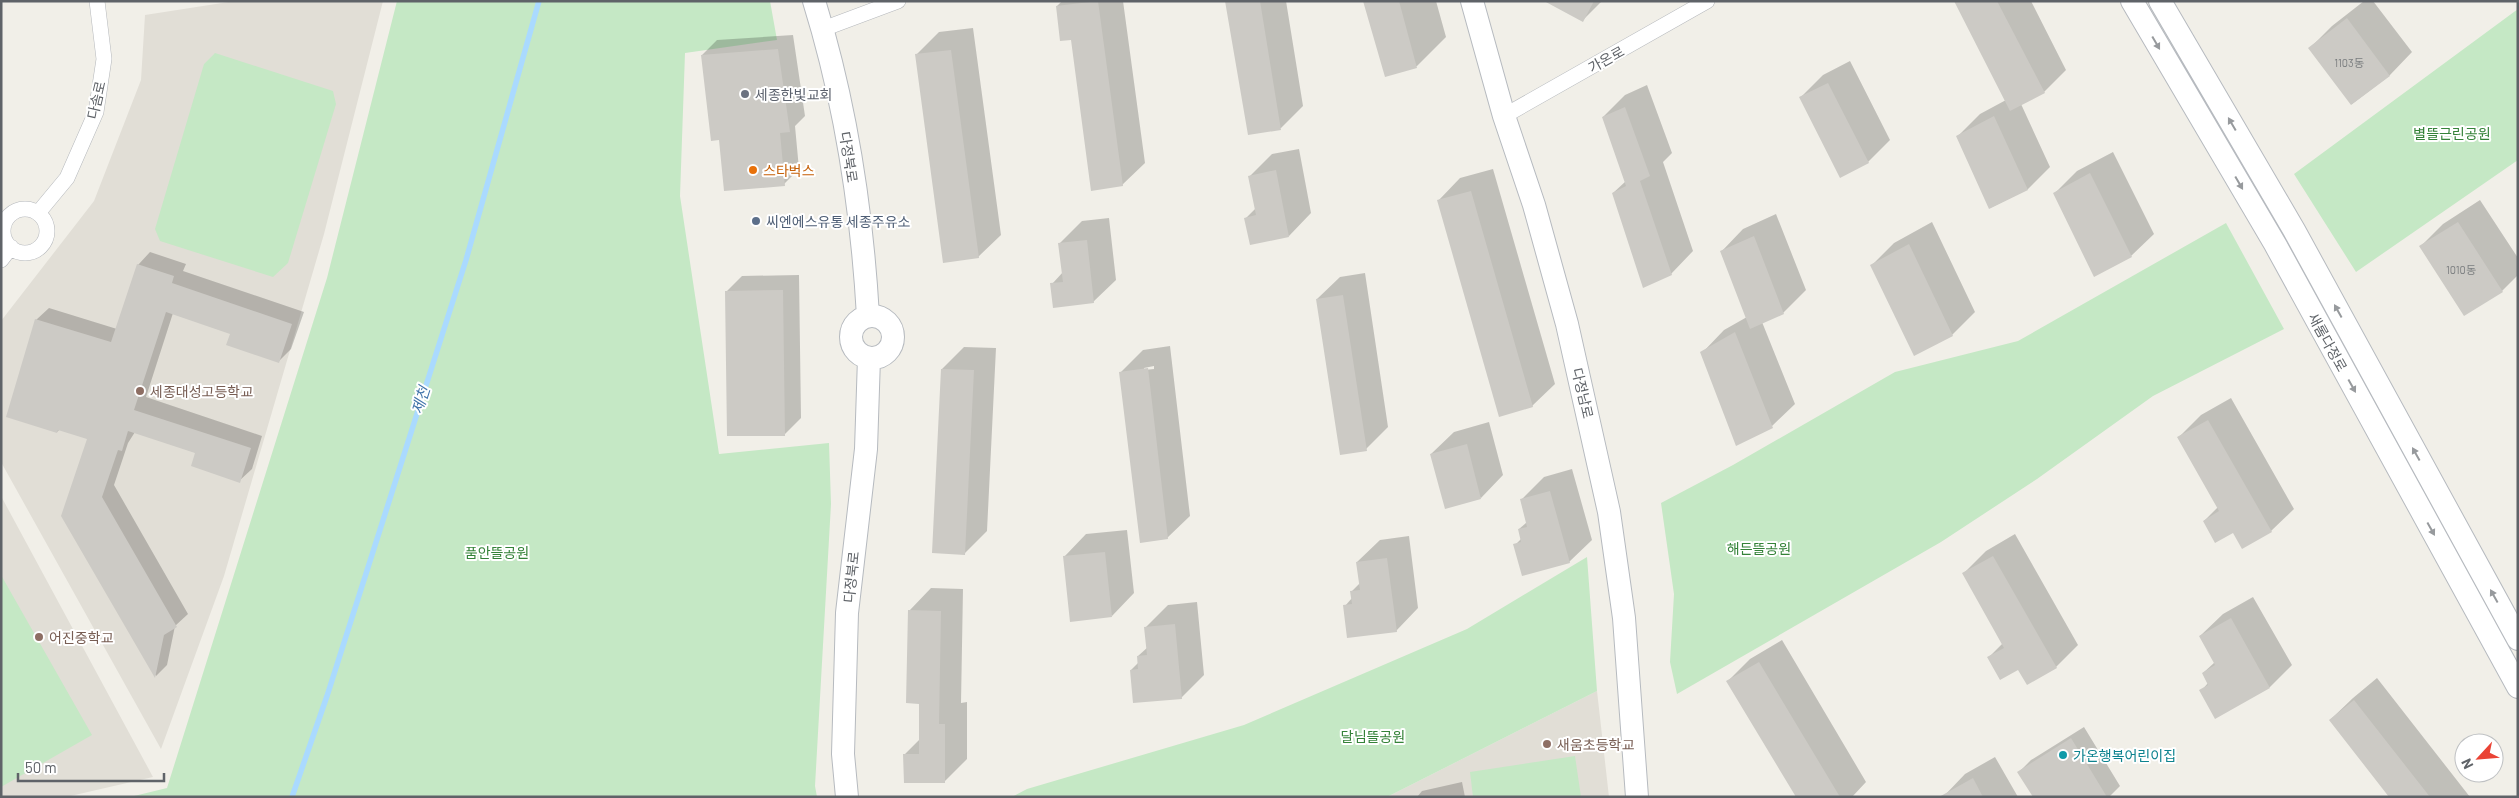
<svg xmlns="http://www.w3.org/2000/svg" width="2519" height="798" font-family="Barlow,'Noto Sans KR',sans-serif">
  <rect width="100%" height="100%" fill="#f1efe8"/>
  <path fill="#e1ded6" d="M235 1H383L324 234 224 576 161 749 1 462V321L94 201 141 80 145 15Z
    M1 496 153 777 66 797H1Z
    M1597 691 1609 797H1387Z"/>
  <path fill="#c5e8c5" d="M397 1H770L777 40 685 53 680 196 719 454 829 443 831 504 815 786 817 797H130L167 788 327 278Z
    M2518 9V160L2356 272 2294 174Z
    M215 53 333 91 336 104 288 263 273 277 160 241 155 229 204 64Z
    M2226 223 2284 329 2153 396 2037 479 1941 542 1677 694 1670 662 1674 594 1661 503 1733 465 1895 372 2018 341Z
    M1587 557 1597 691 1387 797H1012L1027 789 1244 725 1467 629Z
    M1 575 92 735 1 787Z
    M1575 756 1581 797H1473L1470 772Z"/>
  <path fill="#0003" fill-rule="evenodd" d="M1062 1H1123L1145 163 1122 185 1072 38 1057 6Z
    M1227 1H1286L1303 106 1281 128 1249 134Z
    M1365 1H1436L1446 37 1417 66 1386 75Z
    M1564 1H1602L1583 20Z
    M1955 1H2031L2066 70 2044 92 2021 104 2050 167 2028 189 1990 208 1958 136 1980 114 2006 100Z
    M2364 1H2373L2412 52 2390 75 2352 104 2310 48 2332 26Z
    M973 28 1001 235 978 257 916 55 939 32Z
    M793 35 805 116 795 126 799 169 784 184 720 139 702 55 717 40Z
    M1850 61 1890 140 1868 162 1801 97 1823 75Z
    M1647 85 1672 153 1663 162 1693 251 1671 274 1613 193 1626 181 1603 117 1625 95Z
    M1299 149 1311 213 1289 236 1246 218 1256 208 1250 176 1272 154Z
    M2113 152 2154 234 2131 256 2054 194 2077 171Z
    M1493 169 1555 384 1532 406 1438 201 1460 178Z
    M2480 200 2518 258V275L2502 291 2421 246 2443 224Z
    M1776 214 1806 290 1783 313 1762 322 1795 404 1772 426 1702 353 1724 330 1747 317 1721 252 1743 229Z
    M1109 218 1116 280 1093 302 1052 284 1063 272 1059 244 1082 221Z
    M1932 222 1975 312 1952 335 1872 265 1894 243Z
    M150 252 186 264 183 271 304 312 291 349 279 361 232 333 173 313 146 397 262 436 252 469 239 481 197 453 135 432 128 443 114 485 188 614 175 626 167 665 156 676 63 516 89 439 60 429 57 432 36 320 49 308 117 329 138 265Z
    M1365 273 1388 427 1366 449 1317 299 1340 277Z
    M799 275 801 418 785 434 726 292 742 276Z
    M1170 346 1190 516 1167 538 1121 372 1143 350ZM1154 366V369L1144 370V368Z
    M964 347 996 348 987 531 964 554 942 369Z
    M2231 398 2294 509 2271 531 2233 532 2204 521 2218 507 2179 437 2201 415Z
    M1489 422 1503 475 1481 498 1431 454 1454 432Z
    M1572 469 1592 540 1569 562 1515 545 1522 538 1519 529 1527 522 1521 500 1544 477Z
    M1127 530 1134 593 1112 616 1064 557 1086 534Z
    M2015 534 2078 645 2056 667 2018 668 1989 657 2003 643 1964 573 1986 551Z
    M1409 536 1418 608 1396 631 1345 606 1352 598 1351 592 1360 583 1357 562 1380 540Z
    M931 588 963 589 961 703 967 702V759L944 782 905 754 920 739V703L909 611Z
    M2253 597 2292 665 2270 687 2201 691 2208 683 2203 673 2215 662 2200 636 2223 614Z
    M1197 602 1204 675 1181 698 1131 670 1139 662 1138 656 1148 647 1146 627 1168 605Z
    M1782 640 1866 782 1852 797H1797L1728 681 1750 659Z
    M2377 678 2470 797H2390L2330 720 2353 698Z
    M2084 727 2120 786 2109 797H2034L2019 772 2031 760Z
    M1995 757 2018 797H1943L1965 774Z
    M1462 782 1465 797H1417L1422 791Z"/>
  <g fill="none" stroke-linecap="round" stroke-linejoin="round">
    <path stroke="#aadaff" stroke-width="5.5" d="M292 797 327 696 466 260 539 1"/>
  </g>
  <path fill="#cccac5" d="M1098 1 1123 186 1091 191 1071 40 1060 41 1056 6Z
    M1225 1H1260L1281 130 1248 135Z
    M1363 1H1399L1417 68 1385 77Z
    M1544 1H1594L1583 22Z
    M1954 1H1997L2045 93 2010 111Z
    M2347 18 2390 76 2351 105 2308 48Z
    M778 49 790 132 780 133 785 186 724 191 719 140 711 141 701 55Z
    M951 50 979 258 943 263 915 54Z
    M1828 83 1869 163 1840 178 1799 97Z
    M1625 107 1650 176 1640 181 1672 275 1643 288 1612 193 1626 186 1602 117Z
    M1994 116 2028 190 1989 209 1956 136Z
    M1276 170 1289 237 1250 245 1244 218 1256 215 1248 176Z
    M2090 173 2132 257 2094 277 2053 193Z
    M1471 191 1533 407 1499 417 1437 200Z
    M2458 222 2503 292 2464 316 2419 246Z
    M1754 236 1784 314 1750 329 1720 251Z
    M1087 240 1094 303 1053 308 1050 283 1063 282 1058 243Z
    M1909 244 1953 336 1914 356 1870 265Z
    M137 264 174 276 172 283 292 324 279 363 226 345 230 334 166 312 134 410 251 448 240 483 191 466 195 453 128 431 122 451 118 450 102 497 177 627 164 635 155 678 61 516 87 439 58 430 57 433 6 417 35 319 111 342Z
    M783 290 785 436H727L725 291Z
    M1343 295 1367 451 1340 455 1316 299Z
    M1735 332 1773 428 1736 446 1700 352Z
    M1148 368 1168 539 1140 543 1119 372Z
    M941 369 974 370 965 555 932 553Z
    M2208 420 2272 532 2242 549 2233 533 2215 543 2203 521 2219 511 2177 437Z
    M1467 444 1481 499 1445 509 1430 454Z
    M1550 491 1570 563 1522 576 1513 544 1521 542 1518 529 1527 527 1520 499Z
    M1105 552 1112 617 1070 622 1063 556Z
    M1993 556 2057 668 2027 685 2018 670 2000 680 1987 657 2004 648 1962 573Z
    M1387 558 1397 632 1347 638 1343 605 1352 604 1350 591 1360 590 1356 562Z
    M908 610 941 611 939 724H945V783H904L903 754H919V704L906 703Z
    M2231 618 2270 688 2215 719 2199 690 2208 685 2202 673 2215 665 2199 636Z
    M1175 624 1182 699 1133 703 1130 670 1138 669 1137 656 1147 655 1144 627Z
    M1759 662 1840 797H1796L1726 681Z
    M2354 700 2430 797H2389L2329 720Z
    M2071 738 2107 797H2033L2017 772Z
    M1973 778 1983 797H1939Z"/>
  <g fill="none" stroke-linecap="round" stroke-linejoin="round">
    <g stroke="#b5b8bc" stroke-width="16">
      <path id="street" d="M823 29 898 1
        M1504 116 1707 1
        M3 231a22 22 0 1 1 44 0a22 22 0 1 1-44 0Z
        M38 213 67 178 96 112 104 59 97 1
        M1 260 11 247"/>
    </g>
    <g stroke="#b6babf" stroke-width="24">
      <path id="secondary" d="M814 1C845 101 862 211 868 316
        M1472 1 1504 116 1534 205 1567 324 1609 512 1624 618 1637 797
        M2132 1 2275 244 2518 687
        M2160 1 2294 230 2518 639
        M851 337a21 21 0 1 1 42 0a21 21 0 1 1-42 0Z
        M847 797 843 754 847 613 866 449 869 358"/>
    </g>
    <use href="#street" stroke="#fff" stroke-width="15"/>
    <use href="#secondary" stroke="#fff" stroke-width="22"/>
  </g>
  <defs><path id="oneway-solid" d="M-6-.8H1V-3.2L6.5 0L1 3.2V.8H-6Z" transform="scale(1.25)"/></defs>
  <g fill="#979a9d">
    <use href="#oneway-solid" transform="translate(2156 43) rotate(60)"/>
    <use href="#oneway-solid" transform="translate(2232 124) rotate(-120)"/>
    <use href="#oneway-solid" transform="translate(2239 183) rotate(60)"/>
    <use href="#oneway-solid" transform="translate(2338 311) rotate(-119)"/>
    <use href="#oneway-solid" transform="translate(2352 386) rotate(61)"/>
    <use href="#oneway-solid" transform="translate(2416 454) rotate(-119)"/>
    <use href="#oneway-solid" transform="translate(2431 529) rotate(61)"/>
    <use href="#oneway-solid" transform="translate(2494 596) rotate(-119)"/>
  </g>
  <circle fill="#6b7280" stroke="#fff" stroke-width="2" cx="745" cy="94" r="5"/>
  <circle fill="#e8710a" stroke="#fff" stroke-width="2" cx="753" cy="170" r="5"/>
  <circle fill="#5c6f8a" stroke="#fff" stroke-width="2" cx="756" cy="221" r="5"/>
  <g fill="#8d6e63" stroke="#fff" stroke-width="2">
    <circle cx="140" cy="391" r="5"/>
    <circle cx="39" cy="637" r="5"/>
    <circle cx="1547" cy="744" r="5"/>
  </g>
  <circle fill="#0f9aa8" stroke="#fff" stroke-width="2" cx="2063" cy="755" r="5"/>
  <g text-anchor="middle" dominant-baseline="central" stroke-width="4" stroke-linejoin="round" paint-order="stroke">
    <g font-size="11" fill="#7a7d7f">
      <text x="2349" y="62">1103동</text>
      <text x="2461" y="269">1010동</text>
    </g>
    <g font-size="14" fill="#5f6368" stroke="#fff">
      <text transform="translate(1606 59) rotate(-29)">가온로</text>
      <text transform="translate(96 100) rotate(-77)">다솜로</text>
      <text transform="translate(849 157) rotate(81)">다정북로</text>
      <text transform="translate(2328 342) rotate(61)">새롬다정로</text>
      <text transform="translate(1583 393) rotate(77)">다정남로</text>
      <text transform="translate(851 577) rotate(-84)">다정북로</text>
    </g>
    <g font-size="14" fill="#5b616d" stroke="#fff" text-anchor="start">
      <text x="755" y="94">세종한빛교회</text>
    </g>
    <g font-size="14" fill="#348238" stroke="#fff">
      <text x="2452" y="133">별뜰근린공원</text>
      <text x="1759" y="548">해든뜰공원</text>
      <text x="497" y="552">품안뜰공원</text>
      <text x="1373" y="736">달님뜰공원</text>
    </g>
    <g font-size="14" fill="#c56008" stroke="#fff" text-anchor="start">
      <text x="763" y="170">스타벅스</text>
    </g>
    <g font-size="14" fill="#4e5e75" stroke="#fff" text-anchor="start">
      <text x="766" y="221">씨엔에스유통 세종주유소</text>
    </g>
    <g font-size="14" fill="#785e54" stroke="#fff" text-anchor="start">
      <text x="150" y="391">세종대성고등학교</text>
      <text x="49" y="637">어진중학교</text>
      <text x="1557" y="744">새움초등학교</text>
    </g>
    <g font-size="14" fill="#0d838f" stroke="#fff" text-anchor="start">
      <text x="2073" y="755">가온행복어린이집</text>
    </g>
    <g font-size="15" font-style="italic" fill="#4174aa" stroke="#fff">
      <text transform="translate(420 400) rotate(-72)">제천</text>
    </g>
  </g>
  <rect width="2519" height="798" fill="none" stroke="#5f6368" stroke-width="5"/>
  <g transform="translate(2479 758) rotate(244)"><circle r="24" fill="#ffffff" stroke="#bfc1c3"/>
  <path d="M0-4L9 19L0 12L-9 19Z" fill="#ea4335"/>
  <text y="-8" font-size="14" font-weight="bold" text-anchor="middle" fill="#5f6368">N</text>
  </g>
  <path d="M18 773v8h146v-8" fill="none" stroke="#5f6368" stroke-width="2.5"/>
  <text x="25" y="773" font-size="15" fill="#5f6368" stroke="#ffffff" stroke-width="4" paint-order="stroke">50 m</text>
</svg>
